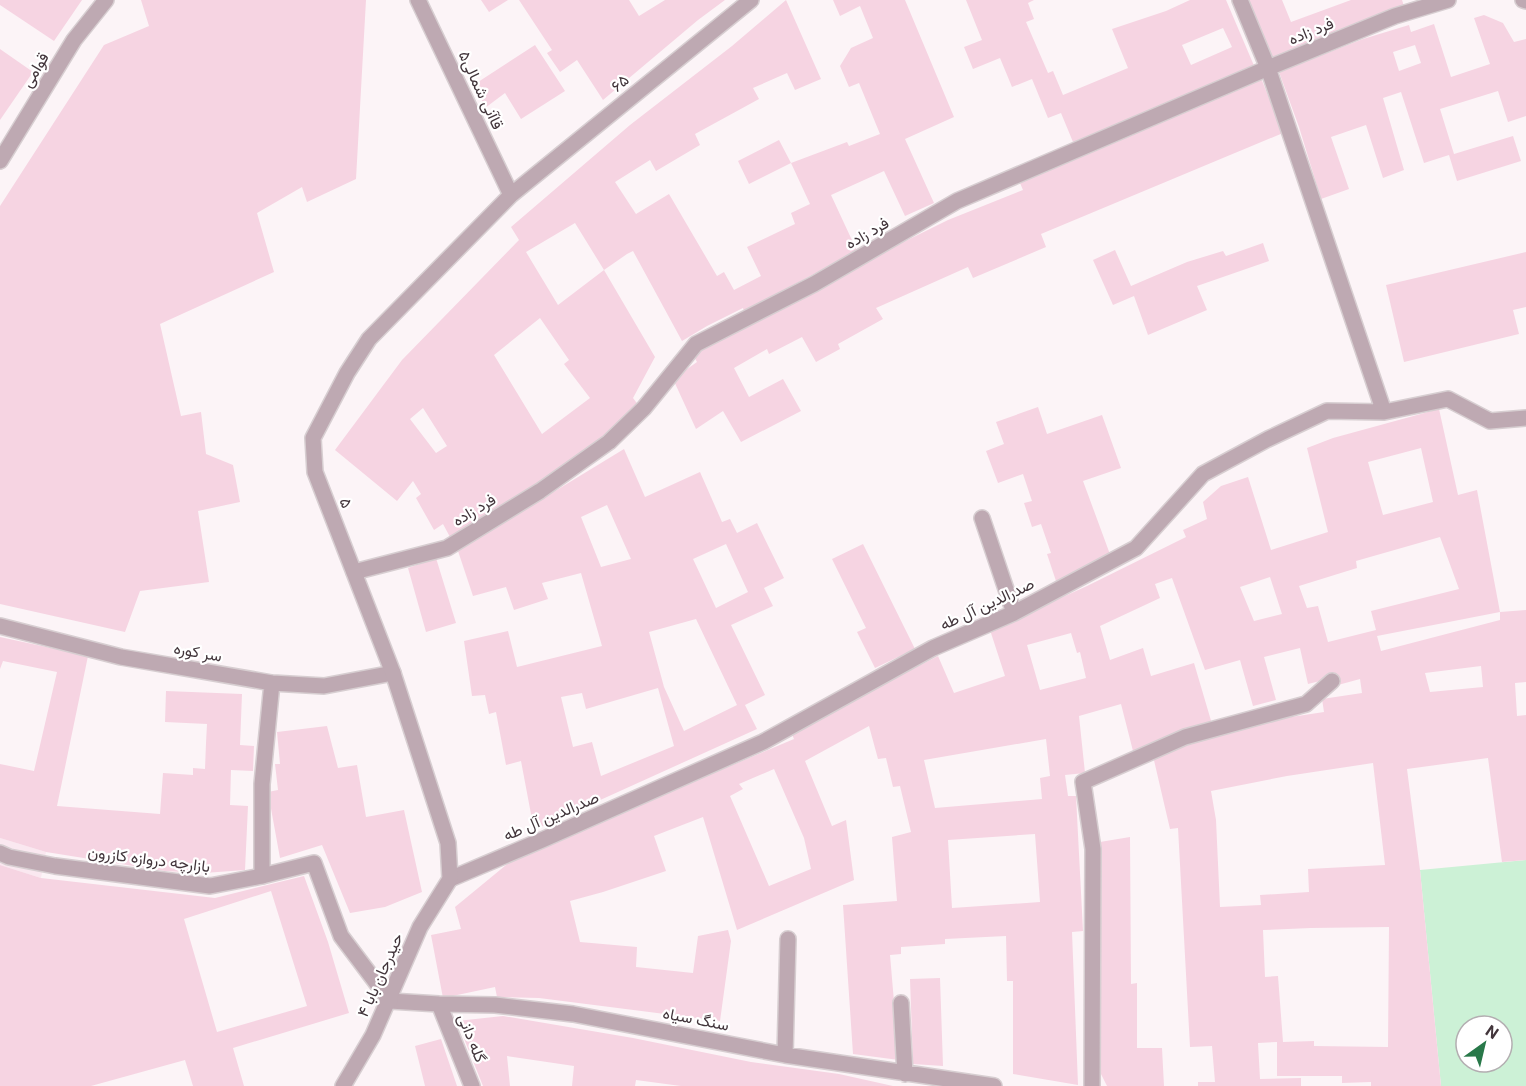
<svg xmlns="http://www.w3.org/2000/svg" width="1526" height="1086" font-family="Roboto,Vazirmatn,sans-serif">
  <rect width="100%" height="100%" fill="#fcf4f7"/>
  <path fill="#fae8f0" d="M0 838 46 852 41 878 0 865Z"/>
  <path fill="#ccf1d6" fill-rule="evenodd" d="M1526 860V1086H1441L1420 870ZM1466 1026H1502V1062H1466Z"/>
  <path fill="#f6d4e2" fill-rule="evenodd" d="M0 0H82L54 41 0 5Z
    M141 0H366L356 179 307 202 302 187 257 213 274 272 160 324 181 416 201 412 206 454 233 465 240 502 198 511 209 582 140 591 125 632 0 604V206L104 45 149 26Z
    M481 0H508L489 12Z
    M519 0H629L639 16 665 0H725L698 20 603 100 577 60 560 72 547 53 552 50Z
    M786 0 821 79 795 90 787 73 753 88 759 99 695 134 700 145 656 171 650 160 615 182 636 214 669 194 717 276 724 272 734 290 761 276 747 247 795 224 791 213 810 204 791 163 847 142 849 146 880 134 859 83 849 87 840 66 851 48 873 38 860 6 840 16 833 0H905L954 117 905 139 934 203 905 216 884 171 831 195 857 251 744 311 743 308 707 326 682 341 633 251 627 254 604 270 575 223 526 252 558 305 604 270 655 357 633 398 639 406 594 446 567 466 450 537 443 524 434 530 416 498 421 494 413 481 397 501 335 450 402 360 519 240 511 227 630 125 732 46ZM540 318 569 360 564 364 590 398 542 434 494 355ZM423 408 447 446 436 453 410 419Z
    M966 0H1034L1028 3 1034 19 1026 22 1048 73 1053 71 1063 95 1128 68 1112 29 1166 11 1190 0H1226L1255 68 1073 142 1061 113 1048 118 1032 79 1012 87 1000 58 973 69 964 47 982 40ZM1223 28 1232 47 1191 65 1182 45Z
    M1249 0H1282L1291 22 1351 0H1402L1404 6 1272 60Z
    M1484 15 1503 23 1514 42 1526 39V116L1508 122 1498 91 1440 109 1454 154 1513 136 1521 161 1457 181 1449 155 1424 163 1401 92 1383 98 1404 170 1383 178 1366 125 1331 137 1349 189 1321 199 1299 127 1279 72 1363 39 1409 25 1411 32 1434 24 1451 77 1490 64 1474 18ZM1415 45 1421 63 1399 71 1393 52Z
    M535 45 565 91 521 119 505 93 485 108 475 84Z
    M0 49 33 72 0 120Z
    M1261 78 1283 133 1041 234 1046 247 973 278 968 267 876 308 883 319 838 344 840 349 816 362 802 337 769 354 767 349 734 368 749 397 783 379 801 411 741 442 723 411 696 429 673 379 697 362 693 355 853 267 948 220 1023 190 1020 183 1133 135 1132 131Z
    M779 140 791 163 749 184 738 161Z
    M1263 243 1269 261 1197 286 1207 310 1148 335 1134 296 1113 305 1093 260 1115 250 1131 286 1187 262 1223 251 1226 256Z
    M1526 252V307L1513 310 1519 334 1404 362 1386 285Z
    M1038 407 1047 434 1102 415 1121 468 1083 481 1111 557 1057 584 1047 554 1051 553 1041 524 1032 527 1024 503 1032 501 1023 474 998 483 986 451 1004 444 996 422Z
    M1439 409 1458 495 1477 490 1500 612 1526 610V682L1515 683 1517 716 1526 715V860L1502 862 1488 758 1407 769 1420 870 1441 1086H1371V1082L1342 1083V1076H1277V1042L1258 1043 1260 1079 1301 1078V1086H1198V1082H1215L1212 1046 1190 1047 1178 828 1170 829 1153 756 1199 739 1278 719 1324 712 1322 699 1362 693 1360 679 1338 685 1336 677 1308 684 1300 648 1264 657 1276 700 1253 706 1240 660 1205 670 1172 578 1155 584 1160 598 1100 626 1110 660 1143 648 1151 676 1194 663 1212 724 1170 736 1133 751 1121 704 1079 716 1085 773 1065 775 1068 796H1076L1083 931 1072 932 1078 1085 1013 1074V981H1007L1006 936 945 939V944L901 947V954L890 955 899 1060 853 1054 843 905 897 901 892 837 911 832 900 786 893 787 886 758 878 759 869 726 805 761 832 826 846 820 854 880 737 930 703 817 654 836 666 871 603 892 570 901 580 942 637 947 636 967 693 973 698 936 728 930 731 941 720 1021 539 998 497 997 495 987 443 998 431 935 461 929 455 907 517 856 794 739 791 732 938 656 954 693 1005 676 990 630 1087 586 1186 537 1183 530 1207 519 1203 502 1221 486 1248 477 1271 550 1328 532 1307 448 1333 438ZM1421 448 1433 502 1383 515 1368 462ZM1440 537 1459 589 1371 611 1376 630 1328 642 1318 606 1307 608 1299 586 1357 568 1356 561ZM1270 577 1282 614 1254 621 1240 587ZM1500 612V620L1381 651 1377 636ZM1071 633 1077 653 1080 652 1086 678 1040 690 1027 645ZM1481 666 1483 687 1430 692 1425 673ZM1046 739 1050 776 1040 778 1042 799 935 808 924 760ZM1373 763 1385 865 1308 869 1309 892 1260 895 1261 905 1220 907 1216 820 1211 791 1287 776ZM774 769 804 838 811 869 769 886 730 796 743 789 739 784ZM1035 834 1040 902 952 908 948 840ZM1389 927 1388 1047 1314 1046V1041L1283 1042 1278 976 1265 977 1263 930 1311 928Z
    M624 449 645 497 700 472 722 522 730 519 737 533 757 523 784 578 764 588 773 606 731 625 765 695 745 705 757 729 534 830 521 761 506 765 496 712 489 714 485 695 472 696 464 641 508 631 517 667 602 646 581 573 542 583 548 599 514 610 506 587 473 596 457 548 519 513ZM607 505 631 559 601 567 581 517ZM726 544 748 592 716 608 693 559ZM696 619 737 705 684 731 664 687 649 632ZM658 688 674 746 601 776 592 742 573 747 561 697 582 693 586 709Z
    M863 544 915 649 875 668 857 632 866 628 832 559Z
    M436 558 456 623 426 632 408 568Z
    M0 637 88 656 57 806 160 814 163 773 193 775V768L205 769 206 743 207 724 165 722 166 691 242 694 240 745 254 746 253 771 231 770 230 805 248 806 245 870 204 873 165 871 46 852 0 838V764L34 771 57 672 3 661 0 669Z
    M327 726 338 768 357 765 366 817 404 810 422 892 385 907 350 913 322 845 280 858 268 792 278 790 275 764H280L277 732Z
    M1130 837 1131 984 1137 983V1048H1162L1164 1086H1107L1100 1072 1098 1047 1100 842Z
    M0 865 41 878 215 898 304 876 328 942 349 1013 233 1048 244 1086H193L185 1060 91 1086H0ZM271 891 307 1006 217 1032 184 919Z
    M940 978 943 1066 913 1064 910 979Z
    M503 1016 633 1038 751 1062 839 1074 893 1086H681L636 1080 635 1086H572L574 1066 507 1056 510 1086H483L457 1021Z
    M441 1039 457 1086H425L415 1046Z"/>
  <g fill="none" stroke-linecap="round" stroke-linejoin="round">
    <g stroke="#d7ced1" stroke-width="18">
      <path id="lane" d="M1240 0 1268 68 1384 412
        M1523 0 1526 1
        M0 161 74 40 106 0
        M982 518 1014 613
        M354 572 447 548 540 491 609 442 644 408 696 344 814 284 957 201 1268 68 1395 16 1448 0
        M0 626 121 657 272 683 324 686 393 673
        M262 876V784L272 683
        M450 879 542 840 763 742 933 648 1014 613 1136 548 1203 474 1268 439 1327 411 1384 412 1448 399 1490 421 1526 418
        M390 1001 439 1004 495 1005 573 1014 785 1055 994 1086
        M901 1003 905 1074
        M439 1004 472 1086
        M785 1055 788 939
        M1092 1086 1093 849 1083 782 1185 737 1306 704 1332 681"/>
    </g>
    <g stroke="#d7ced1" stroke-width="18">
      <path id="street" d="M418 0 511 195
        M0 853 9 857 55 866 210 886 262 876 314 863 341 936 390 1001
        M343 1086 373 1035 420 927 450 879 448 843 393 673 315 472 313 438 347 373 369 339 511 195 751 0"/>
    </g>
    <use href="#lane" stroke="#bea9b2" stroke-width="15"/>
    <use href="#street" stroke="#bea9b2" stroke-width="15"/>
  </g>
  <g text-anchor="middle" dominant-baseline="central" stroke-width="4.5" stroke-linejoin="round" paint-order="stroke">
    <g font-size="16" fill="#42353b" stroke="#fff">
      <text transform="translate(1311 31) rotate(-22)">فرد زاده</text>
      <text transform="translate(35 70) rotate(-59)">قوامی</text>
      <text transform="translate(620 83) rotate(-39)">۶۵</text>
      <text transform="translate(481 90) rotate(65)">قاآنی شمالی۵</text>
      <text transform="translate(867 233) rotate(-30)">فرد زاده</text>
      <text transform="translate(346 503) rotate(69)">۵</text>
      <text transform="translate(474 510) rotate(-31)">فرد زاده</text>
      <text transform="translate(987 604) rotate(-25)">صدرالدین آل طه</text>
      <text transform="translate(198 652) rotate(10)">سر کوره</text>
      <text transform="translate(551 816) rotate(-23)">صدرالدین آل طه</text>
      <text transform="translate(149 859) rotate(7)">بازارچه دروازه کازرون</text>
      <text transform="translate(380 975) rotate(-66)">حیدرجان بابا ۴</text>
      <text transform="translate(696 1019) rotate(11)">سنگ سیاه</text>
      <text transform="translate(472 1038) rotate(68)">گله دانی</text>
    </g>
  </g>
  <g transform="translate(1484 1044) rotate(34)"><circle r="28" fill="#ffffff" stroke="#b3aeb1" stroke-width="1.5"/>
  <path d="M0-4.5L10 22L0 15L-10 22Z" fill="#287849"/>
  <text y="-9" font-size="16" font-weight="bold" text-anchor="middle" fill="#42353b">N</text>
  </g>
</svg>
